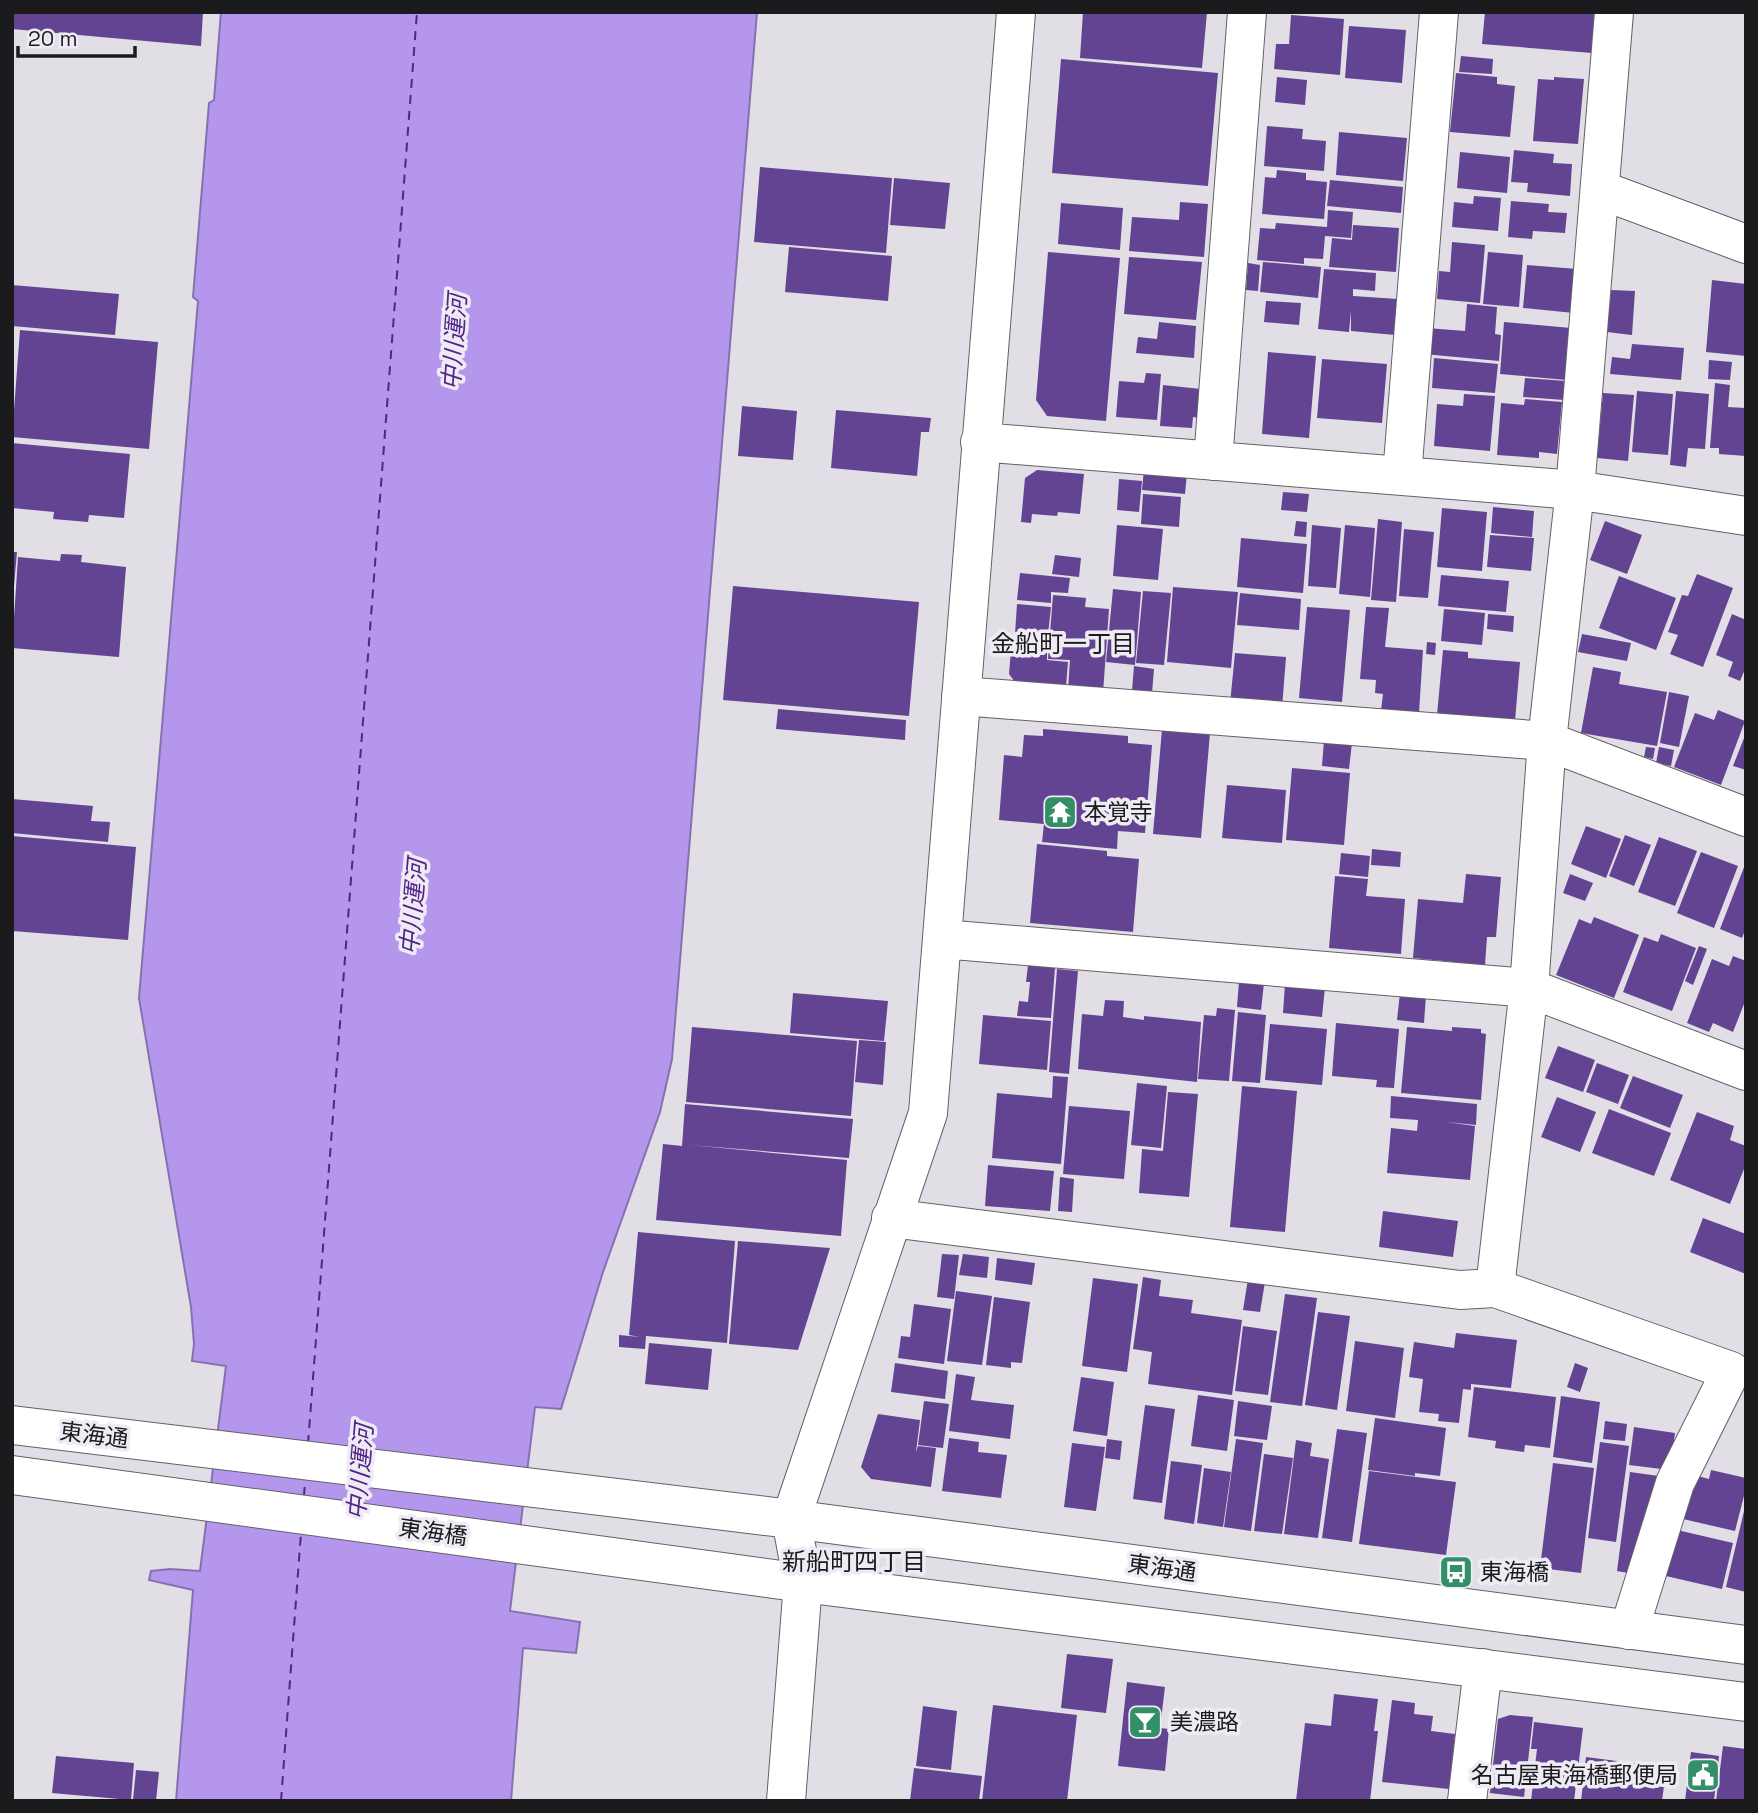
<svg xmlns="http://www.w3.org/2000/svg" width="1758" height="1813" font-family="'Space Grotesk','Noto Sans JP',sans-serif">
  <rect width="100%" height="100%" fill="#e1dee6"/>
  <path fill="#b496ed" stroke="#8671af" stroke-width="2" d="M221 12H757L672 1059 660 1112 603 1272 561 1409 535 1407 510 1611 580 1622 576 1653 523 1648 511 1801H176L193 1590 149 1580 151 1571 170 1569 200 1571 226 1366 192 1361 194 1344 191 1307 139 998 198 301 193 297 209 103 214 100Z"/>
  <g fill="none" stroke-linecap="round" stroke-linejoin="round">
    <path stroke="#522589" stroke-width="2" stroke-dasharray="9 7" stroke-linecap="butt" d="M308 1444 417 12
      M304 1496 305 1481
      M281 1801 301 1533"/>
  </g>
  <path fill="#634493" d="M12 12H203L201 46 12 29Z
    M1083 12H1207L1202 68 1080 58Z
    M1485 12H1595L1592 53 1482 44Z
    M1291 15 1344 19 1340 75 1274 69 1276 44H1289Z
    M1349 26 1406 30 1402 83 1345 78Z
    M1461 56 1493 59 1492 74 1459 72Z
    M1061 59 1218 73 1208 186 1052 173Z
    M1456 73 1497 77V84L1515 86 1510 137 1450 132Z
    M1277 77 1307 80 1305 105 1275 102Z
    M1554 77 1584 79 1578 144 1533 141 1538 79 1554 80Z
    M1267 126 1303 129 1302 139 1326 141 1324 171 1264 166Z
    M1339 132 1407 138 1403 181 1336 175Z
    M1514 150 1554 154 1553 163 1572 164 1570 196 1527 192 1528 183 1511 182Z
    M1460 152 1510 157 1507 193 1457 188Z
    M760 167 892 178 886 253 754 242Z
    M1277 170 1306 173V180L1327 182 1324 219 1262 214 1265 177 1276 178Z
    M894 178 950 183 945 229 890 225Z
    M1330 180 1403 187 1401 213 1327 206Z
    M1474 196 1501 198 1498 231 1452 227 1454 202 1473 204Z
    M1511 201 1549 204 1548 212 1567 213 1565 233 1533 231 1532 239 1508 237Z
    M1180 202 1208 204 1204 257 1129 251 1132 217 1179 220Z
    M1061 203 1123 208 1120 250 1058 244Z
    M1328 210 1353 212 1351 238 1325 236 1323 259 1304 258V264L1257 260 1260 228 1275 229 1276 223 1327 227Z
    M1353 225 1399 228 1396 272 1329 267 1332 238 1352 240Z
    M1452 242 1485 245 1480 303 1437 299 1439 271 1450 272Z
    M789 247 892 256 888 301 785 292Z
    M1048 252 1120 258 1106 421 1047 416 1036 400Z
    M1488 252 1523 255 1519 307 1483 304Z
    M1129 257 1202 262 1196 320 1124 314Z
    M1263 262 1321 267 1318 298 1260 292Z
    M1248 263 1260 265 1258 291 1246 290Z
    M1527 265 1577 269 1574 313 1523 308Z
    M1324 269 1376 273 1375 291 1353 289V296L1398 299 1395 335 1351 331V311L1349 332 1318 329Z
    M1712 280 1746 284V356L1706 352Z
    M12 285 119 294 115 335 12 326Z
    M1611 290 1635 291 1632 335 1607 332Z
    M1266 301 1301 303 1299 325 1264 322Z
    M1467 304 1497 307 1495 334 1501 335 1499 361 1424 354 1427 328 1465 331Z
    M1159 322 1196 326 1194 358 1136 353 1138 337 1157 339Z
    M1504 322 1571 328 1567 380 1500 374Z
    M20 330 158 342 149 449 12 437Z
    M1632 344 1684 348 1681 380 1610 374 1612 357 1630 359Z
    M1268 352 1316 356 1309 438 1262 434Z
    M1434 358 1498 364 1495 393 1432 388Z
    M1322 359 1387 364 1382 423 1317 418Z
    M1709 360 1732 362 1730 380 1708 379Z
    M1146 373 1161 374 1157 420 1116 417 1119 381 1144 383Z
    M1525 378 1566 381 1564 400 1523 397Z
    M1715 383 1730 385 1728 407 1746 408V456L1719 454V448H1710Z
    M1163 385 1201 389 1199 418 1193 417 1192 428 1160 426Z
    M1637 391 1673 394 1668 455 1632 452Z
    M1676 391 1709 394 1705 449 1688 448 1686 467 1670 465Z
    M1603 393 1634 395 1628 461 1597 458Z
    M1464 394 1495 396 1490 451 1434 446 1437 404 1463 406Z
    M1525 399 1562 402 1557 454 1539 452V458L1497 455 1501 403 1524 405Z
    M742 406 797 411 793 460 738 456Z
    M836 410 931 418 929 432H921L917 476 831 468Z
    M12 443 130 454 124 518 89 515 88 522 53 519 54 512 12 508Z
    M1144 469 1187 473 1185 494 1142 490Z
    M1037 470 1084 474 1080 514 1058 512 1057 516 1032 514 1031 523 1021 522 1025 478Z
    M1119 479 1142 481 1139 512 1117 510Z
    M1283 492 1309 494 1307 512 1281 510Z
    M1143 494 1181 497 1179 527 1141 524Z
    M1493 507 1534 511 1532 537 1491 533Z
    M1442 508 1487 512 1482 571 1437 567Z
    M1378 519 1402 522 1396 602 1371 600Z
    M1296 521 1307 522 1306 537 1294 536Z
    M1605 521 1642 535 1627 574 1590 560Z
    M1117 525 1163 529 1158 580 1113 576Z
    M1312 525 1341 528 1336 588 1308 586Z
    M1345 525 1375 528 1370 597 1339 594Z
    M1404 529 1434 532 1428 598 1399 596Z
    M1490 535 1534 538 1531 571 1487 567Z
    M1241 538 1307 544 1303 593 1237 587Z
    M12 552H17L14 586H12Z
    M61 554 82 555 81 562 126 567 119 657 12 648 18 557 60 561Z
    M1055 555 1081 558 1079 577 1052 574Z
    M1020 573 1070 578 1068 593 1051 592V603L1017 600Z
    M1697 574 1733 588 1703 667 1670 654 1678 635 1668 632 1682 595 1688 596Z
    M1441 575 1509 581 1506 612 1438 606Z
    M1619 576 1676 598 1656 650 1599 628Z
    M733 586 919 602 909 716 723 700Z
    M1173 587 1238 592 1231 668 1167 662Z
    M1113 589 1141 592 1135 665 1106 662Z
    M1143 591 1171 593 1164 665 1136 663Z
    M1240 593 1301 599 1299 630 1237 625Z
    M1053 595 1086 598 1085 607 1109 609 1103 693 1068 690 1070 660 1048 659Z
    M1017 604 1051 607 1046 652 1014 649Z
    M1307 607 1350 610 1342 702 1299 698Z
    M1366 607 1389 608 1385 647 1423 650 1419 713 1381 710 1383 694 1375 693 1376 680 1360 679Z
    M1444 609 1485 613 1482 645 1441 641Z
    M1488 614 1514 616 1513 632 1487 629Z
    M1732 614 1746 620V667L1740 681 1728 676 1733 662 1716 655Z
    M1582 634 1631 643 1627 661 1578 652Z
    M1427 642 1436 643 1435 655 1426 654Z
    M1011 650 1047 653V660L1068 662 1066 686 1015 682 1009 674Z
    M1443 650 1468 652V658L1520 662 1515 721 1437 715Z
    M1235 653 1286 657 1282 708 1230 704Z
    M1134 666 1154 669 1152 693 1132 691Z
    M1593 667 1621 672 1619 684 1667 692 1657 746 1581 733Z
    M1669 692 1689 696 1679 747 1660 743Z
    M778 709 906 720 905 740 776 729Z
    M1718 710 1745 721 1721 785 1674 767 1695 713 1714 720Z
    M1043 729 1128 736V743L1152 745 1145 833 1118 831 1117 849 1042 842 1044 824 999 820 1004 755 1022 757 1024 735 1043 736Z
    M1162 729 1210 733 1201 838 1153 834Z
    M1746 733V770L1733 766Z
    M1324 740 1352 743 1349 769 1322 766Z
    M1646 747 1655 748 1653 759 1644 757Z
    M1659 747 1674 750 1671 766 1656 763Z
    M1292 768 1350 773 1344 845 1286 840Z
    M1227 785 1286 790 1282 843 1222 838Z
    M12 799 93 806 91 821 110 822 108 842 12 833Z
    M1586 826 1621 839 1606 878 1571 864Z
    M1625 835 1651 845 1634 886 1609 876Z
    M12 836 136 847 128 940 12 931Z
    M1659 837 1697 851 1675 906 1638 892Z
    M1037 844 1107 851V856L1139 859 1133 932 1030 923Z
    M1372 849 1401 852 1400 867 1371 865Z
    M1701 852 1738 866 1714 928 1677 913Z
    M1341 853 1370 856 1368 877 1339 874Z
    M1746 862V928L1742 938 1720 929Z
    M1466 874 1501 877 1496 937H1487L1485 965 1413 958 1418 899 1463 903Z
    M1570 874 1593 883 1585 901 1563 893Z
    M1335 876 1368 879 1366 896 1405 899 1401 954 1329 948Z
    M1594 917 1639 935 1614 998 1556 975 1579 919 1591 924Z
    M1661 934 1696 948 1672 1011 1623 992 1644 937 1658 942Z
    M1699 946 1707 949 1693 985 1685 981Z
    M1733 956 1746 961V999L1733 1032 1713 1023 1709 1032 1687 1023 1712 959 1729 966Z
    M1028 965 1055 968 1051 1018 1017 1016 1019 1001 1028 1002 1030 982H1026Z
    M1057 969 1078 971 1069 1074 1049 1072Z
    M1239 981 1264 983 1261 1010 1237 1007Z
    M1285 984 1325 987 1322 1017 1283 1013Z
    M793 993 888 1001 884 1041 790 1033Z
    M1400 993 1426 995 1424 1023 1397 1020Z
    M1105 1000 1124 1001 1123 1017 1144 1020V1016L1201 1022 1197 1082 1078 1069 1082 1014 1103 1016Z
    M1217 1008 1235 1010 1229 1081 1198 1079 1204 1015 1216 1016Z
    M1238 1012 1266 1015 1260 1083 1232 1081Z
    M983 1015 1051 1021 1047 1070 979 1064Z
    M1336 1023 1399 1029 1394 1088 1376 1087 1377 1080 1332 1076Z
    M1270 1024 1327 1029 1322 1085 1265 1080Z
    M692 1027 857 1041 851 1116 686 1102Z
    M1407 1027 1452 1031V1027L1481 1029V1033L1486 1034 1481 1100 1401 1093Z
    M859 1040 886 1042 883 1085 855 1082Z
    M1558 1046 1595 1060 1583 1092 1545 1078Z
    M1597 1063 1629 1075 1618 1104 1586 1092Z
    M1053 1076 1068 1077 1061 1164 992 1158 997 1093 1052 1098Z
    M1633 1076 1683 1095 1670 1128 1620 1108Z
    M1137 1083 1167 1086 1161 1148 1131 1145Z
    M1242 1086 1297 1091 1285 1232 1230 1227Z
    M1168 1092 1198 1094 1189 1197 1139 1193 1142 1149 1163 1151Z
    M1391 1096 1477 1104 1476 1125 1446 1122 1475 1126 1470 1180 1387 1173 1391 1128 1417 1131 1418 1120 1390 1118Z
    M1557 1097 1596 1112 1580 1152 1541 1137Z
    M685 1104 853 1119 849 1158 689 1145 847 1160 841 1236 656 1220 663 1144 682 1146Z
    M1069 1106 1130 1111 1124 1179 1063 1174Z
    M1609 1109 1671 1133 1654 1176 1592 1153Z
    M1697 1112 1734 1126 1730 1140 1746 1146V1164L1730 1204 1670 1180Z
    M988 1165 1054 1171 1050 1211 985 1206Z
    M1060 1177 1074 1179 1072 1212 1058 1211Z
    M1383 1211 1458 1221 1453 1257 1379 1247Z
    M1703 1218 1746 1234V1274L1690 1252Z
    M638 1232 735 1241 727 1343 646 1336 645 1349 619 1347V1335L640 1337 629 1335Z
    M738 1241 830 1248 798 1350 729 1344Z
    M942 1254 959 1255 954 1299 937 1297Z
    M963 1254 989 1257 987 1278 959 1275Z
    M997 1258 1035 1263 1032 1285 995 1280Z
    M1143 1277 1161 1280 1159 1296 1193 1300 1191 1313 1242 1320 1232 1395 1148 1384 1152 1352 1133 1349Z
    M1093 1278 1138 1284 1127 1372 1082 1366Z
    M1248 1279 1265 1282 1260 1312 1243 1310Z
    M956 1291 992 1296 982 1365 947 1361Z
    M1285 1294 1317 1298 1302 1406 1270 1402Z
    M994 1297 1030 1302 1022 1363 1011 1362V1368L986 1365Z
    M914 1304 951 1309 944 1364 898 1358 901 1336 910 1337Z
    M1318 1312 1350 1316 1337 1410 1305 1405Z
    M1243 1326 1277 1331 1268 1395 1235 1391Z
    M1456 1333 1517 1340 1511 1388 1471 1384V1390L1463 1389 1459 1423 1438 1421 1439 1414 1419 1412 1423 1379 1409 1377 1414 1342 1454 1348Z
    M1355 1341 1404 1348 1395 1418 1346 1411Z
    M649 1343 712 1349 708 1390 645 1384Z
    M895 1363 948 1371 945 1399 891 1392Z
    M1575 1363 1588 1368 1580 1392 1567 1387Z
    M956 1374 975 1377 971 1400 1014 1405 1010 1439 949 1431Z
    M1081 1377 1114 1382 1107 1436 1073 1431Z
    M1474 1387 1556 1397 1550 1448 1525 1445 1524 1452 1495 1448 1496 1441 1468 1437Z
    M1198 1395 1234 1400 1227 1451 1191 1446Z
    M1561 1396 1600 1402 1592 1463 1553 1457Z
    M924 1401 949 1404 943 1448 918 1445Z
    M1238 1401 1272 1406 1267 1440 1234 1436Z
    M1145 1405 1175 1409 1162 1503 1133 1499Z
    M878 1414 920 1420 916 1452 918 1446 936 1448 931 1487 871 1479 861 1467Z
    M1375 1418 1446 1428 1440 1476 1415 1473V1476L1368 1470Z
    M1605 1421 1627 1424 1625 1441 1603 1439Z
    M1634 1427 1675 1433 1670 1470 1629 1465Z
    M1337 1429 1367 1433 1352 1542 1322 1538Z
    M949 1438 979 1442 978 1452 1007 1455 1001 1498 942 1491Z
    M1107 1439 1122 1441 1120 1460 1105 1458Z
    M1236 1439 1263 1443 1251 1531 1224 1527Z
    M1296 1440 1312 1443 1310 1456 1329 1459 1318 1538 1284 1534Z
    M1600 1442 1629 1446 1616 1542 1588 1538Z
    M1072 1443 1105 1447 1096 1511 1064 1507Z
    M1264 1454 1293 1458 1282 1534 1254 1531Z
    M1171 1461 1202 1465 1194 1524 1164 1519Z
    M1553 1463 1594 1468 1581 1573 1540 1568Z
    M1204 1468 1231 1472 1223 1527 1197 1523Z
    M1711 1470 1746 1478V1488L1735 1531 1683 1519 1694 1475 1709 1479Z
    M1369 1471 1456 1482 1446 1555 1359 1544Z
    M1630 1472 1666 1477 1634 1574 1617 1571Z
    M1745 1507H1746V1592L1726 1587Z
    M1677 1530 1733 1543 1722 1589 1666 1576Z
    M1067 1654 1113 1659 1106 1713 1061 1708Z
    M1127 1682 1165 1687 1160 1728 1169 1729 1165 1771 1118 1766Z
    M1334 1694 1378 1699 1374 1731H1378L1370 1801H1296L1305 1723 1331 1726Z
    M1392 1700 1415 1703 1414 1714 1433 1716 1431 1731 1455 1734 1449 1789 1382 1782Z
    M993 1705 1077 1715 1067 1801H982Z
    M923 1706 957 1711 951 1770 916 1766Z
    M1510 1715 1533 1717 1524 1797 1490 1793 1498 1719Z
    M1534 1722 1583 1728 1574 1801H1531L1537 1749H1531Z
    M1723 1746 1746 1749V1801H1716Z
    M1691 1752 1719 1756 1714 1801H1685Z
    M56 1756 134 1763 131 1800 52 1793Z
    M1586 1757 1655 1766 1654 1777 1665 1778 1662 1801H1581Z
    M914 1768 982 1776 979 1801H910Z
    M136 1770 159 1772 156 1801 133 1800Z"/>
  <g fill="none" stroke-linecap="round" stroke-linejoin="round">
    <g stroke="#636168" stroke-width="40">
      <path id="minor" d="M1601 190 1746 244
        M980 442 1575 490 1746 516
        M1213 461 1247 12
        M1402 476 1439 12
        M961 696 1547 741 1746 817
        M942 939 1529 988 1746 1071
        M891 1218 1460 1290 1495 1288 1731 1371 1675 1483 1629 1630
        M1495 1288 1529 988 1547 741 1575 490 1614 12
        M786 1801 803 1583 791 1519 928 1113 1016 12
        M1467 1801 1483 1668"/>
    </g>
    <g stroke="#636168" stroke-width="40">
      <path id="major" d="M12 1425 791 1519 1746 1645
        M12 1475 803 1583 1746 1702"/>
    </g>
    <use href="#minor" stroke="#fff" stroke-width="38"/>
    <use href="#major" stroke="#fff" stroke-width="38"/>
  </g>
  <defs>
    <g id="temple-square" transform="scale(1.75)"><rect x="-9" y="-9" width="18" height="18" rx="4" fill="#328f67" stroke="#eeebf4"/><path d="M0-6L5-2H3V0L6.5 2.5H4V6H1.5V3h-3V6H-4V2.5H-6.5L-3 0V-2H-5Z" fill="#fff"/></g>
    <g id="bus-square" transform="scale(1.75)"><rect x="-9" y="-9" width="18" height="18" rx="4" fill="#328f67" stroke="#eeebf4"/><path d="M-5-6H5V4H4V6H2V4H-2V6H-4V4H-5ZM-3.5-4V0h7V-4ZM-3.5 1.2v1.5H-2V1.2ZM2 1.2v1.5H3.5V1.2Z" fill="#fff"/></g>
    <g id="bar-square" transform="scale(1.75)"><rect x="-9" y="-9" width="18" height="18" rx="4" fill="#328f67" stroke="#eeebf4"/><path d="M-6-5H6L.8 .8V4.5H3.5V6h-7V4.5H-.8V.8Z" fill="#fff"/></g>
    <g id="civic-square" transform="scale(1.75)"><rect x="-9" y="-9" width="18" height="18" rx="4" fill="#328f67" stroke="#eeebf4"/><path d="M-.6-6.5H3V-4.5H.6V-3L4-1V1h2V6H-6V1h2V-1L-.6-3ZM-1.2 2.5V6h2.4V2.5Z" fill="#fff"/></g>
  </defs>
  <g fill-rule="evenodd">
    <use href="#temple-square" x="1060" y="812"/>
    <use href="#bus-square" x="1456" y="1572"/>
    <use href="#bar-square" x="1145" y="1722"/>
    <use href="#civic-square" x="1703" y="1775"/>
  </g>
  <g text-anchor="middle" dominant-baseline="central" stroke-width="7" stroke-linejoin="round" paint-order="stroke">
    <g font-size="23" fill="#1b1a1d" stroke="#eeebf4" text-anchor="start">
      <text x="1084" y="812">本覚寺</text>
      <text x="1480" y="1572">東海橋</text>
      <text x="1170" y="1722">美濃路</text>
      <text x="1678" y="1775" text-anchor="end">名古屋東海橋郵便局</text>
    </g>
    <g font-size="23" fill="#1b1a1d" stroke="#eeebf4">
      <text transform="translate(94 1435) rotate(7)">東海通</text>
      <text transform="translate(433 1532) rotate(8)">東海橋</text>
      <text transform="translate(1162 1568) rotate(8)">東海通</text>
    </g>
    <g font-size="24" font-style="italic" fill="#522589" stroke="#eeebf4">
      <text transform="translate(454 342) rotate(-86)">中川運河</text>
      <text transform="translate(413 907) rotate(-85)">中川運河</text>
      <text transform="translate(360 1472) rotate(-85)">中川運河</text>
    </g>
    <g font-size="24" fill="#1b1a1d" stroke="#eeebf4">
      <text x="1063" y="643">金船町一丁目</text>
      <text x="854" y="1561">新船町四丁目</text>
    </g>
  </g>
  <rect width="1758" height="1813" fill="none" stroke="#1b1a1d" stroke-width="28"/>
  <path d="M18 46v10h117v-10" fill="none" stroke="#1b1a1d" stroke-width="3.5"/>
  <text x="28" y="46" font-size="21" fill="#1b1a1d" stroke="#eeebf4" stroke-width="5" paint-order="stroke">20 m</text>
</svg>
